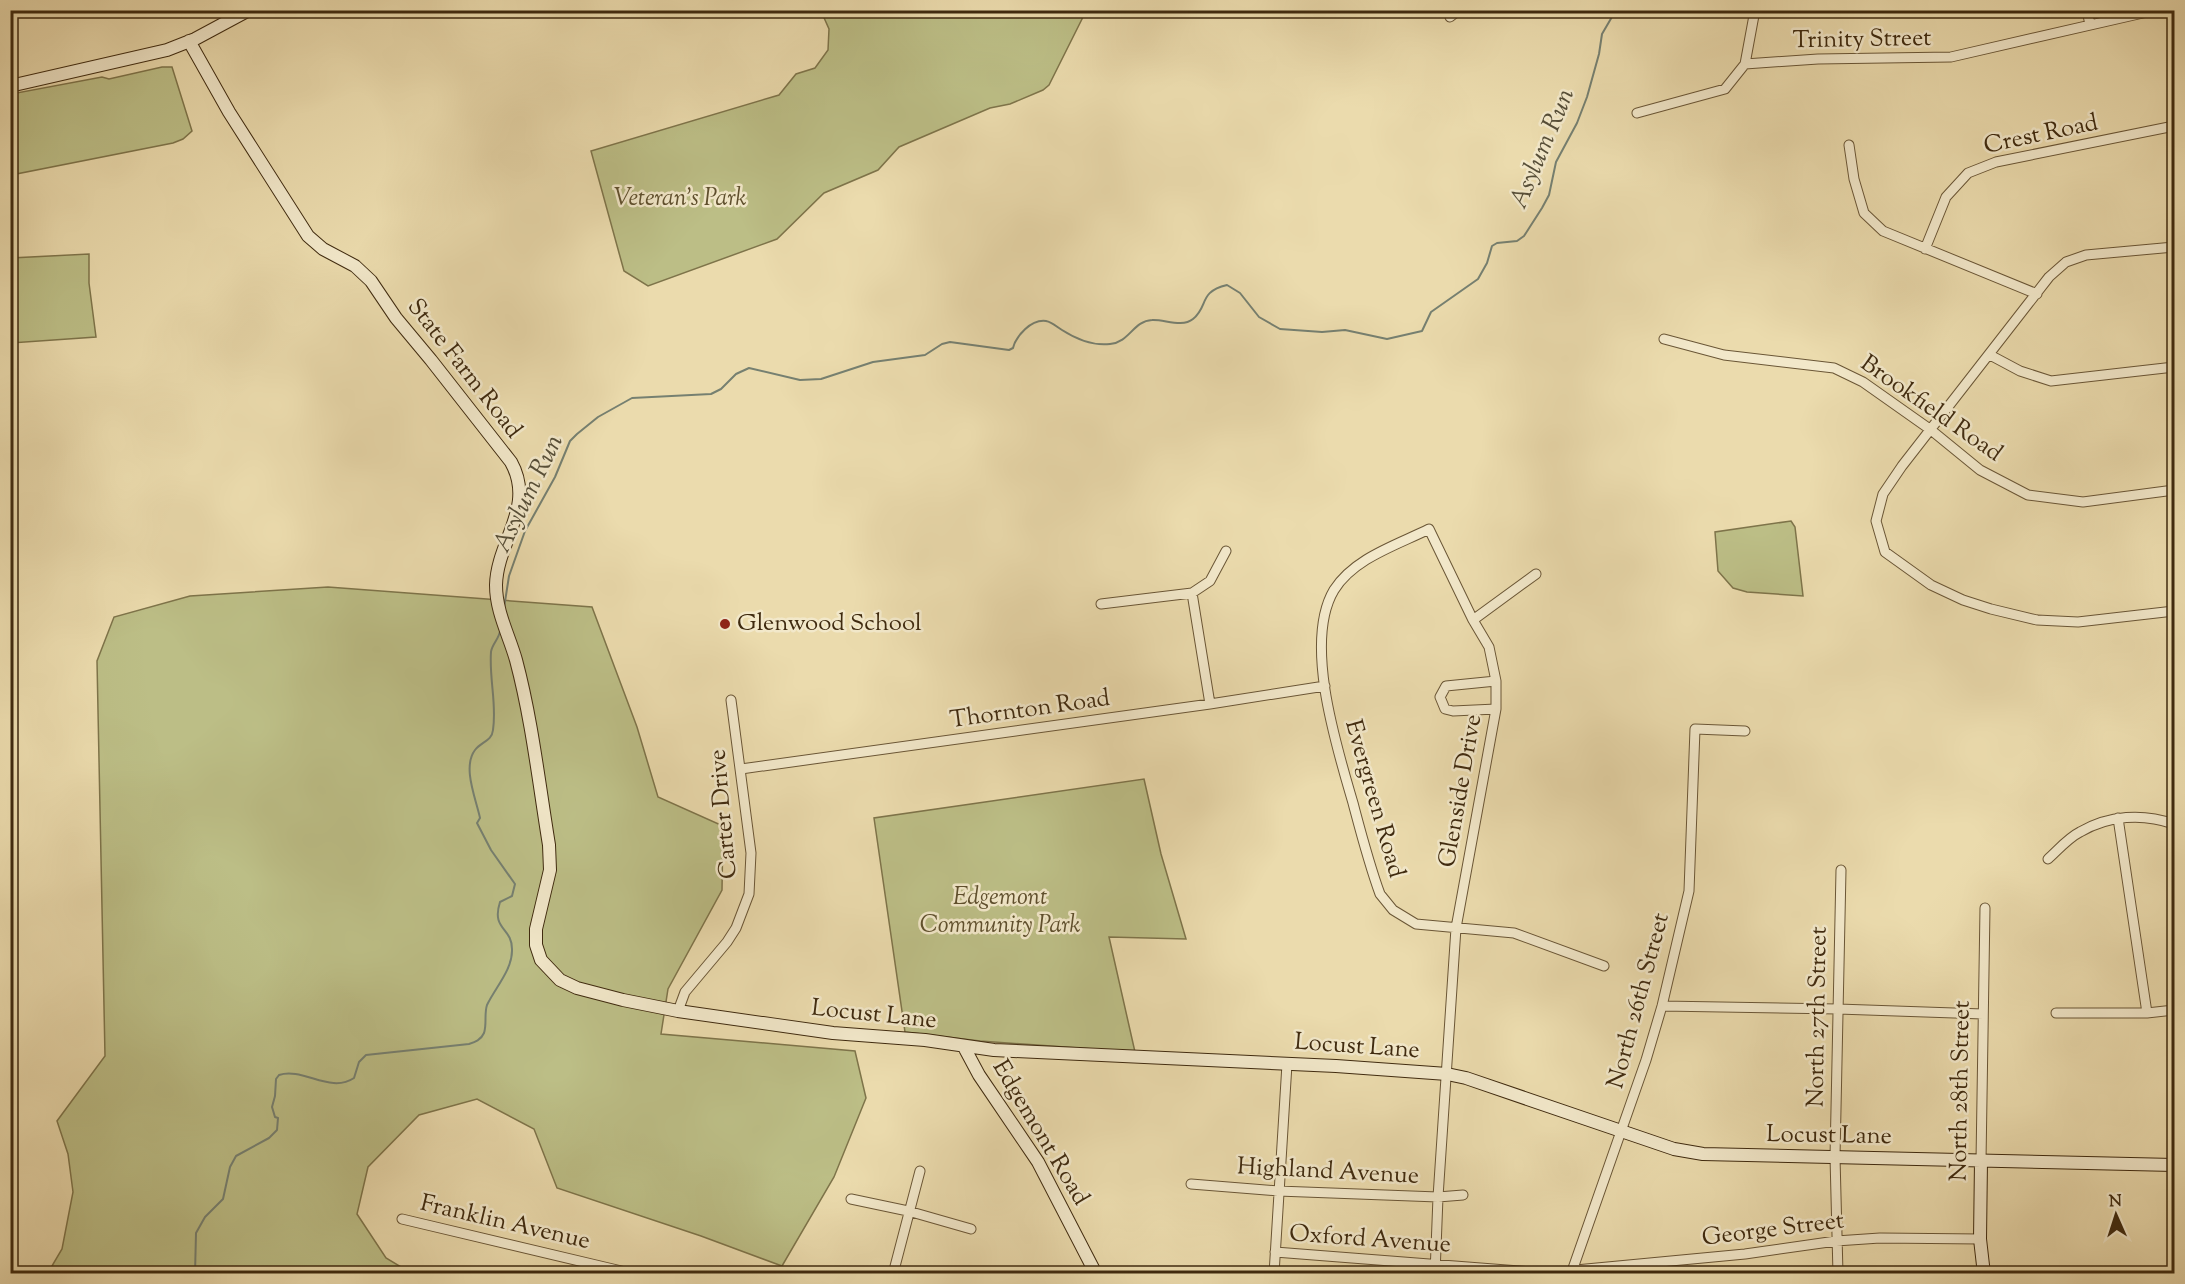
<svg xmlns="http://www.w3.org/2000/svg" width="2185" height="1284" font-family="'Sorts Mill Goudy',serif">
  <rect width="100%" height="100%" fill="#ebdbad"/>
  <filter id="stains"><feTurbulence type="fractalNoise" baseFrequency=".00333" numOctaves="4"/><feColorMatrix values="0 0 0 0 .2 0 0 0 0 .09 0 0 0 0 .02 0 0 0 .5 -.17"/></filter>
  <radialGradient id="worn" r=".72"><stop offset=".6" stop-color="#630" stop-opacity="0"/><stop offset="1" stop-color="#630" stop-opacity=".3"/></radialGradient>
  <path fill="#bcbe86" stroke="#7e744a" stroke-width="1.5" d="M821 11H1086L1049 85 1043 90 1010 104 990 108 899 147 878 170 824 193 777 239 648 286 624 271 591 151 779 95 796 74 815 68 828 50 829 29Z
    M162 67H172L192 131 183 139 173 143 11 175V94L102 77 109 79Z
    M89 254V283L96 337 11 343V258Z
    M1791 521 1795 527 1803 596 1747 592 1733 588 1718 571 1715 532Z
    M328 587 592 607 637 727 658 797 723 826 722 890 668 989 661 1034 855 1051 866 1098 834 1177 782 1266 701 1236 557 1188 534 1129 477 1099 419 1115 368 1167 357 1214 386 1258 411 1273 41 1274 52 1266 62 1249 73 1192 68 1154 57 1121 105 1056 97 661 114 617 190 596Z
    M1144 779 1161 854 1186 939 1109 937 1135 1052 980 1041 905 1032 874 818Z"/>
  <g fill="none" stroke-linecap="round" stroke-linejoin="round">
    <path stroke="#768071" stroke-width="2" d="M504 608 509 576 525 531 555 477 570 441 577 434 598 417 632 398 711 394 721 389 736 374 749 368 800 380 821 379 873 362 925 355 942 344 950 342 1009 350 1013 348C1016 336 1031 319 1046 321 1052 322 1057 327 1062 330 1076 339 1093 346 1110 344 1130 342 1133 321 1152 320 1164 319 1182 328 1193 319 1209 306 1198 292 1227 285L1240 293 1259 317 1280 329 1322 332 1345 330 1387 339 1422 331 1431 312 1478 279 1487 263 1492 246 1497 243 1517 241 1524 236 1542 208 1549 195 1556 162 1577 123 1587 97 1599 54 1602 34 1616 10
      M195 1274 196 1233 205 1217 223 1199 230 1167 236 1156 269 1138 277 1130 278 1118 275 1117 272 1107 275 1096 276 1079 279 1075C303 1067 330 1094 354 1078L359 1062 366 1055 469 1044C475 1042 481 1040 484 1033 487 1024 484 1014 487 1005 495 988 513 969 512 949 512 927 491 930 500 902L512 896 515 884 491 850 477 823 480 818C476 799 462 767 475 750 481 742 492 741 493 730 497 704 489 679 491 652 492 644 499 639 500 631"/>
    <g stroke="#6a5636" stroke-width="11">
      <path id="street" d="M2087 10 2090 25
        M1450 17 1459 10
        M1745 64 1818 59 1951 57 2156 10
        M1637 113 1725 89 1745 64 1755 10
        M1849 145 1854 179 1864 213 1883 231 2037 294
        M2174 247 2086 255 2066 262 2049 277 1902 466 1883 494 1876 521 1885 552 1931 585 1963 600 1991 609 2037 620 2078 622 2174 611
        M1925 249 1946 197 1968 173 1996 162 2174 126
        M1664 339 1724 355 1834 368 1863 382 1931 430 1980 470 2028 495 2083 502 2174 490
        M1990 355 2020 371 2051 381 2174 367
        M1192 593 1210 704
        M1101 604 1192 593 1210 581 1226 551
        M1473 620 1536 574
        M1496 709 1453 711 1445 709 1440 697 1446 686 1496 681
        M741 769 1210 704 1325 686
        M2118 818 2147 1013
        M2048 859C2058 850 2068 838 2080 832 2109 815 2143 813 2174 824
        M1662 1006 1838 1009 1983 1014
        M678 1011 685 992 727 942 736 928 749 894 751 853 731 700
        M2056 1013H2147L2174 1010
        M1981 1161 1985 908
        M1191 1184 1278 1191 1438 1197 1463 1195
        M851 1199 908 1211 971 1229
        M402 1219 634 1274
        M1275 1252 1544 1273 1745 1254 1836 1241 1880 1238 1980 1239
        M893 1274 920 1171
        M1274 1274 1287 1064
        M1435 1274 1438 1197 1456 928 1496 709V681L1489 647 1473 620 1429 529C1397 545 1354 558 1334 590 1303 642 1337 748 1353 803 1361 833 1369 864 1380 894L1393 910 1416 924 1514 933 1604 966
        M1571 1274 1646 1060 1662 1006 1689 891 1695 729 1745 731
        M1838 1274 1835 1157 1841 870"/>
    </g>
    <g stroke="#3f2a0f" stroke-width="14">
      <path id="secondary" d="M189 41 229 112 308 236 323 249 355 266 371 281 396 318 431 360 511 462C536 507 497 541 496 585 496 612 509 635 516 660 532 720 539 784 549 845L550 870 536 929V945L541 960 560 980 577 988 623 1000 678 1011 833 1033 925 1040 994 1050 1336 1066 1447 1074 1466 1078 1674 1149 1703 1154 2174 1165
        M10 86 167 50 195 39 249 10
        M964 1047 979 1075 1038 1162 1096 1274
        M1981 1161 1980 1239 1984 1274"/>
    </g>
    <use href="#street" stroke="#f2e8ca" stroke-width="9"/>
    <use href="#secondary" stroke="#f2e8ca" stroke-width="12"/>
  </g>
  <circle fill="#8f2418" stroke="#f2e8ca" stroke-width="2" cx="725" cy="624" r="6"/>
  <g text-anchor="middle" dominant-baseline="central" stroke-width="5" stroke-linejoin="round" paint-order="stroke">
    <g font-size="24" fill="#3f2a0f" stroke="#f2e8ca">
      <text transform="translate(1862 40) rotate(-1)">Trinity Street</text>
      <text transform="translate(2041 135) rotate(-12)">Crest Road</text>
      <text transform="translate(464 369) rotate(52)">State Farm Road</text>
      <text transform="translate(1931 409) rotate(35)">Brookfield Road</text>
      <text transform="translate(1030 710) rotate(-8)">Thornton Road</text>
      <text transform="translate(1461 791) rotate(-80)">Glenside Drive</text>
      <text transform="translate(1374 799) rotate(74)">Evergreen Road</text>
      <text transform="translate(724 814) rotate(-95)">Carter Drive</text>
      <text transform="translate(1639 1001) rotate(-75)">North 26th Street</text>
      <text transform="translate(874 1015) rotate(6)">Locust Lane</text>
      <text transform="translate(1818 1017) rotate(-89)">North 27th Street</text>
      <text transform="translate(1357 1047) rotate(4)">Locust Lane</text>
      <text transform="translate(1961 1091) rotate(-89)">North 28th Street</text>
      <text transform="translate(1040 1133) rotate(59)">Edgemont Road</text>
      <text transform="translate(1829 1136) rotate(1)">Locust Lane</text>
      <text transform="translate(1328 1172) rotate(3)">Highland Avenue</text>
      <text transform="translate(505 1223) rotate(13)">Franklin Avenue</text>
      <text transform="translate(1773 1230) rotate(-7)">George Street</text>
      <text transform="translate(1370 1240) rotate(4)">Oxford Avenue</text>
    </g>
    <g font-size="24" font-style="italic" fill="#5e4f2d" stroke="#f2e8ca">
      <text x="680" y="199">Veteran's Park</text>
      <text x="1000" y="898">Edgemont<tspan x="1000" dy="28">Community Park</tspan></text>
    </g>
    <g font-size="24" fill="#3f2a0f" stroke="#f2e8ca" text-anchor="start">
      <text x="737" y="624">Glenwood School</text>
    </g>
    <g font-size="26" font-style="italic" fill="#564e38" stroke="#f2e8ca">
      <text transform="translate(1543 149) rotate(-67)">Asylum Run</text>
      <text transform="translate(529 494) rotate(-64)">Asylum Run</text>
    </g>
  </g>
  <rect width="2185" height="1284" fill="none" stroke="#ebdbad" stroke-width="36"/>
  <rect x="12" y="12" width="2161" height="1260" fill="none" stroke="#3f2a0f" stroke-width="3"/>
  <rect x="18" y="18" width="2149" height="1248" fill="none" stroke="#3f2a0f" stroke-width="1.5"/>
  <g transform="translate(2116 1215) rotate(357)" stroke="#f2e8ca" stroke-width="4.5" paint-order="stroke">
  <path d="M0-4.5L10 22L0 15L-10 22Z" fill="#3f2a0f"/>
  <text y="-9" font-size="16" font-weight="bold" text-anchor="middle" fill="#3f2a0f">N</text>
  </g>
  <rect width="100%" height="100%" filter="url(#stains)"/>
  <rect width="100%" height="100%" fill="url(#worn)"/>
</svg>
